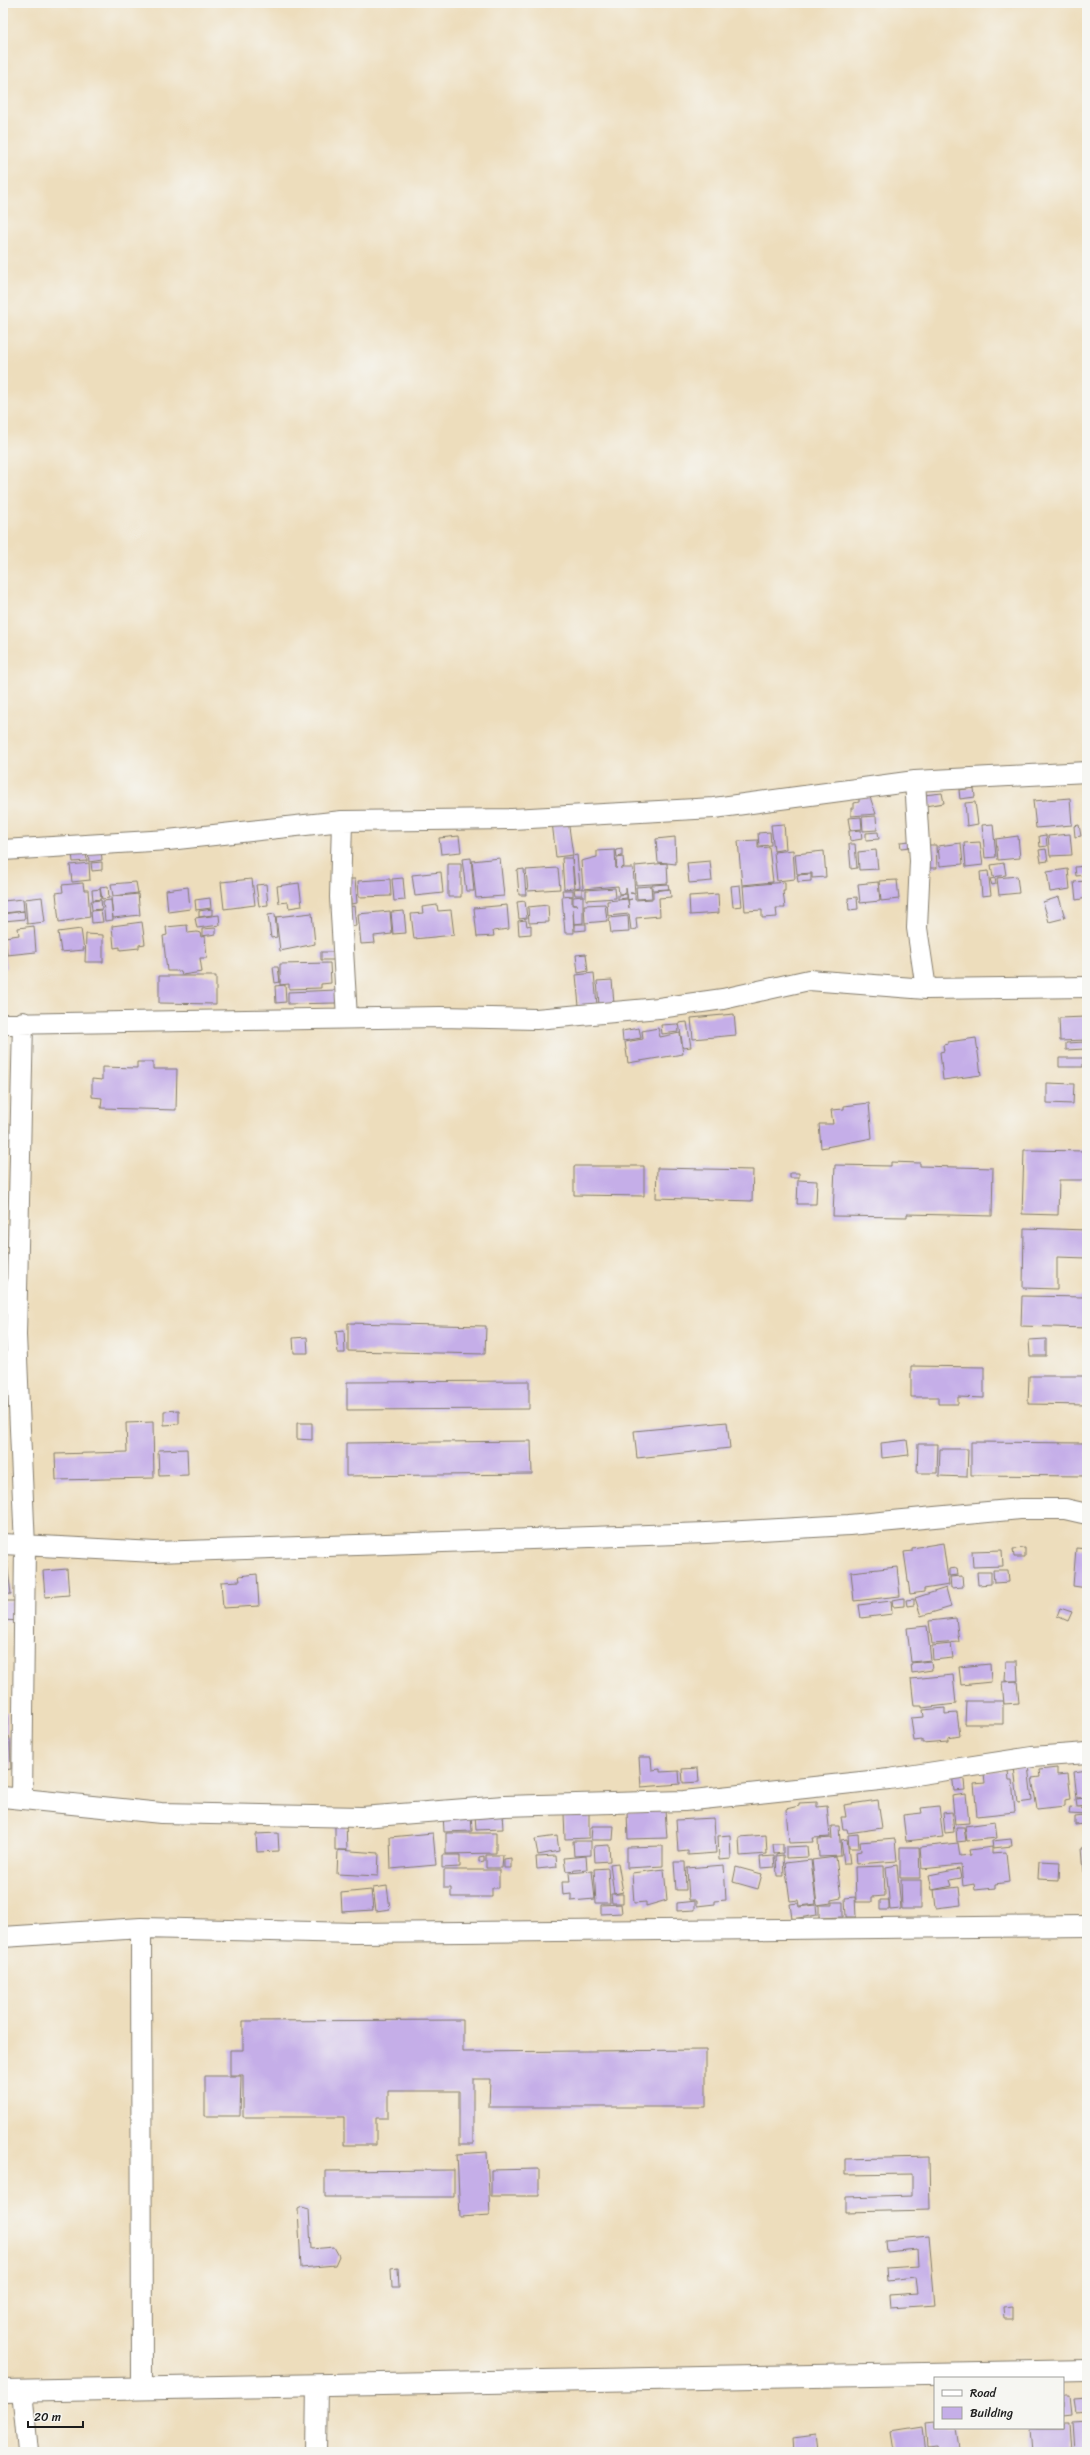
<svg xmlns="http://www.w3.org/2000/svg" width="1090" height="2455" font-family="Sriracha,sans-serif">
  <rect width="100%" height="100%" fill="#f6f6f2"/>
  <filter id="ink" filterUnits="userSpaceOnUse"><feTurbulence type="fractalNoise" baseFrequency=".025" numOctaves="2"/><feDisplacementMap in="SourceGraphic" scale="8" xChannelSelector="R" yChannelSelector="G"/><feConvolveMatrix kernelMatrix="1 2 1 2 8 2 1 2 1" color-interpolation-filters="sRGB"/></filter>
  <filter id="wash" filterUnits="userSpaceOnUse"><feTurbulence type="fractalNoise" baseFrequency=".012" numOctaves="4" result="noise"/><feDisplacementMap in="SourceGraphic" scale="16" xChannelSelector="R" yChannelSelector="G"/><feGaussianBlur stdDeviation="0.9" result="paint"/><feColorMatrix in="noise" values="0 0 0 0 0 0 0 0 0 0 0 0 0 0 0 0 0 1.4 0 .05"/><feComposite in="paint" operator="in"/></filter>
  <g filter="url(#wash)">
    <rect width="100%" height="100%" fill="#edddbc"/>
    <g id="blocks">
      <path fill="#c5aee8" d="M974 788 975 797 960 799 959 790Z
        M942 793 944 803 925 806 924 795Z
        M870 797 876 814 851 816V808H854V803L859 802V798Z
        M1070 798 1072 825 1036 828 1033 801Z
        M975 802 978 824 967 826 965 803Z
        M876 816 877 830 863 831 862 817Z
        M861 817 862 829 850 830 848 818Z
        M568 820 573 855 556 857 552 822Z
        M784 824 786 849 774 851 771 825Z
        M993 824 996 857 985 858 982 825Z
        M1079 825 1081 836 1075 837 1074 826Z
        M861 830 862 839 850 841 849 831Z
        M770 832 771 845 759 846 758 833Z
        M878 832 879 839 866 840V833Z
        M1070 834 1072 855 1050 856 1048 836Z
        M1046 835 1047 846 1040 847 1039 836Z
        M459 836 461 852 441 854 439 838Z
        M1018 836 1020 858 998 860 996 839Z
        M675 837 676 864 658 862 656 839Z
        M758 840V848L769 847 773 882 742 885 738 841Z
        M910 841V847L901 848 900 842Z
        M980 842 983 865 966 867 964 843Z
        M961 843 963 864 940 866 938 846Z
        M849 844H855L857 868 851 869Z
        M928 845H936L937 868H930Z
        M101 849 102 860 89 862 88 850Z
        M622 849V856L617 857 616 850Z
        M1046 849 1048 861 1041 862 1039 850Z
        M615 850 616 869 617 858 623 857 624 867 620 868H633L635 893H630L635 894V900L653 899V891L670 889 671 897 659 898 660 916 636 918 637 929 631 930 629 914 608 916 607 901 628 899 629 908 628 900 632 899 628 900 626 888V893L619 894 618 886 583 889 581 861 597 857V851Z
        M793 850 795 879 777 881 774 852Z
        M876 850 878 869 859 870 858 852Z
        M86 851 87 861 73 862 72 853Z
        M824 851 826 877 812 878V873L797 874 795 854Z
        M577 855 580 887 575 888 572 856Z
        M471 858 474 891H466L462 859Z
        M500 858 504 896 476 898 472 861Z
        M562 858H572L574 888 564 889Z
        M710 861 712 881 689 883 687 863Z
        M102 862V870L92 871 91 863Z
        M89 863 90 880 72 882 70 865Z
        M667 863 668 883 636 885 635 866Z
        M1004 863 1006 875 993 877 991 865Z
        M448 864H461V897H448Z
        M1087 866V875L1076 876 1075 867Z
        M558 868 560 889 528 891 526 870Z
        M524 869 526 895H519L517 870Z
        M1068 869 1070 889 1050 892 1047 872Z
        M988 871 991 895 982 896 980 872Z
        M441 872 443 893 415 896 412 875Z
        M811 874V881L798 882 797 875Z
        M1017 876 1019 893 999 895 997 878Z
        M403 878 405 900 394 901 392 879Z
        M995 878 996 884 992 885 990 879Z
        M252 879 255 905 224 909 221 882Z
        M350 879H355L357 903 351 904Z
        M390 879 391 896 359 897 358 881Z
        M897 880 899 899 881 901 879 881Z
        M1086 881 1087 898 1076 900 1074 882Z
        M136 882 138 893 113 896 111 884Z
        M785 882V891H783L785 908H776L777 917 762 918V910L745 911 743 886Z
        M878 882 880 901 860 903 858 884Z
        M83 883 84 890H88L90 917 59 922 56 893 63 892 62 885Z
        M299 883 302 906 289 908 288 902 279 903 277 886Z
        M266 884 268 905 259 906 256 885Z
        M668 884 669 889 652 890V885Z
        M740 885 742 906 733 907 731 886Z
        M108 886 109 898 102 899 100 887Z
        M651 886 652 898 637 899 636 887Z
        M188 887 190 909 168 912 166 890Z
        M582 888V895H575L574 889Z
        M615 888 616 898 586 900V890Z
        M100 889 101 899 93 900 92 890Z
        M562 890H573V896H563Z
        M138 894 140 915 113 918 111 897Z
        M627 894V898L618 899V895Z
        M718 894 719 913 690 915 689 896Z
        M572 896V905H578H573V897L583 896V923L574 924 573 909 574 933H565L562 897Z
        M42 897 45 922 27 924 25 899Z
        M857 897 858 909 849 910 848 898Z
        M1059 897 1065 918 1049 922 1043 902Z
        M210 898 211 908 196 910 195 900Z
        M23 899 24 911 4 913 3 901Z
        M101 900 102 909 92 910 91 901Z
        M111 900 113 920 105 921 103 901Z
        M525 901 527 918 519 919 517 902Z
        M605 904 607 921 585 923 584 905Z
        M437 905 438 911 451 910 454 935 414 939 411 914 423 913 422 907Z
        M507 905 509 929 493 931 494 936 477 937 474 908Z
        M548 905 549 922 529 923 528 907Z
        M354 906 356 926 349 927 347 907Z
        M212 909V915L199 917V911Z
        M101 910 103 922 92 923 91 911Z
        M24 911 25 919 4 921 3 914Z
        M390 911 392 934 374 936 375 943 361 944 358 914Z
        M404 911 406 933 393 934 391 912Z
        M312 913 315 944 280 951 276 917Z
        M275 914 277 937 271 938 268 915Z
        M219 915 220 925 197 928 195 918Z
        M628 916 629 932 611 933 609 918Z
        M526 920 527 926 531 925V934L519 935 518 921Z
        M142 922 145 944 139 945V948L120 950V947L114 948 112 926Z
        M575 924H586V930L575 931Z
        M187 925 188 933 197 932 200 933 201 937 205 936 207 958H200L202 972 182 975 181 971H167L163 936 167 935 166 927Z
        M34 926 36 952 7 955 5 937 19 935 18 928Z
        M216 928V934L202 936V929Z
        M81 929 84 950 61 952 58 932Z
        M86 934 103 935V962H85Z
        M321 952H336L337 960H321Z
        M3 954H5L7 968H3Z
        M586 954 588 971 578 973 576 955Z
        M330 963 331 983 321 984V988L289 989V984L280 985V964Z
        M273 967H278L280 982 275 983Z
        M594 973 597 1005 579 1006 576 975Z
        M159 976H216V1004L159 1003Z
        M612 980 614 1004 599 1005 597 981Z
        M285 985 286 1002 276 1003 275 986Z
        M336 990V1003L288 1004V992Z
        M734 1014 736 1035 693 1039 691 1018Z
        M1086 1017 1087 1040 1060 1041 1059 1018Z
        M687 1022 691 1047 683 1048 679 1023Z
        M677 1024 678 1032 662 1034 661 1025Z
        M639 1028 641 1038 623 1041 622 1031Z
        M658 1028 660 1037 680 1033 683 1054 628 1063 625 1042 643 1039 642 1031Z
        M976 1038 981 1075 943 1080 940 1052 944 1051 943 1045 948 1044V1042Z
        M1086 1042V1049L1066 1050V1043Z
        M1059 1058H1083V1067H1059Z
        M137 1062H153V1069H177L176 1110 101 1108 102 1098 92 1097V1079L102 1080V1067L137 1068Z
        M1047 1083 1074 1084 1073 1104 1047 1103Z
        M869 1103 872 1138 821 1148 819 1124H833L831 1110 844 1109V1106Z
        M1024 1150 1087 1151V1180H1059L1058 1215 1022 1214Z
        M891 1162 920 1163V1166L993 1168 992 1216 907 1214V1217L833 1216 835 1165 891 1166Z
        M574 1166H644V1196L574 1195Z
        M657 1168 753 1170 752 1201 656 1198Z
        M790 1173H799V1178H790Z
        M798 1180 817 1181 816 1204H797Z
        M1024 1228 1087 1230V1258L1057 1257V1289L1023 1288Z
        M1022 1296 1087 1297V1328L1021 1326Z
        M348 1323 486 1326 485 1354 348 1351Z
        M344 1330 345 1353H338L336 1331Z
        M307 1337 308 1353H294L293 1338Z
        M1046 1339V1356H1030L1029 1340Z
        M911 1366 984 1367V1398L958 1397V1404H938V1397H911Z
        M3 1370H6L4 1392H3Z
        M1029 1376H1087V1405L1028 1404Z
        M529 1381V1409L347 1410V1382Z
        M179 1410V1424L164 1425V1411Z
        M153 1422 154 1478 56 1480 55 1454 127 1452 126 1423Z
        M727 1422 730 1448 637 1458 634 1431Z
        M297 1423H312V1440L297 1439Z
        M907 1440 909 1455 882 1458 881 1443Z
        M531 1441 532 1474 346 1476V1443Z
        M971 1442 1087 1443V1476L971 1475Z
        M918 1444H938L937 1473H917Z
        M187 1449 188 1475 159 1476 158 1450Z
        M940 1449H968L967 1477 939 1476Z
        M943 1543 949 1585 924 1589V1592L910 1594 904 1552 912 1551V1548Z
        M1025 1548V1557H1014L1013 1549Z
        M1076 1548 1087 1549V1588L1073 1586Z
        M1002 1550 1003 1566 973 1567 972 1551Z
        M3 1562H7L11 1594 3 1595Z
        M897 1567 900 1596 854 1601 851 1572Z
        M957 1568 958 1575 949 1576V1569Z
        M67 1569 69 1595 45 1597 43 1571Z
        M993 1570H1008L1009 1582 994 1583Z
        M977 1572H991V1584L978 1585Z
        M257 1574 259 1606 223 1608 221 1582 240 1581 239 1576Z
        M962 1576 963 1587 951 1588 950 1577Z
        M946 1588 951 1607 921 1616 915 1598Z
        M904 1598V1606L893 1607 892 1600Z
        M914 1599V1605L907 1606 906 1600Z
        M3 1601H20L19 1621 3 1620Z
        M891 1601 892 1614 861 1618 859 1605Z
        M1060 1608 1072 1612 1068 1621 1057 1616Z
        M956 1618 959 1642 932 1644 929 1621Z
        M927 1626 931 1660 911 1662 907 1628Z
        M951 1644 953 1658 933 1660 932 1646Z
        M931 1661 932 1670 912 1673 911 1663Z
        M1006 1661H1017L1018 1681H1005Z
        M990 1664 991 1682 961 1685 959 1667Z
        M953 1675 956 1704 922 1708V1706H914L911 1679Z
        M1017 1681 1019 1703 1004 1704 1002 1682Z
        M966 1701H1003V1724H965Z
        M945 1708V1714L957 1713 960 1736 948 1738V1741L922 1743V1740L914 1741 911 1718 924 1717 923 1710Z
        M3 1713H7V1733L3 1732Z
        M3 1736H9L10 1740 11 1769 3 1770Z
        M639 1757H651L652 1770 660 1769V1772L679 1771 680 1784 641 1787Z
        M1028 1765 1032 1801 1018 1803 1014 1767Z
        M698 1768 699 1782 683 1783 682 1769Z
        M1057 1768V1775L1068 1774 1071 1799 1065 1800V1806L1037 1809 1032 1778 1040 1777 1039 1770Z
        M1008 1770 1009 1780H1012L1015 1812 977 1816 974 1784 985 1783 984 1773Z
        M1087 1770V1797L1077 1798 1074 1772Z
        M963 1771 965 1790 954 1791 952 1773Z
        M966 1794 969 1823 955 1824 952 1796Z
        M1087 1798V1806L1077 1807 1076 1799Z
        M878 1800 882 1828 848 1833 847 1829H843L841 1817H846L844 1805Z
        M817 1802V1807L827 1806 830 1837 813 1838 814 1842 789 1843 786 1809 799 1806V1803Z
        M939 1806 943 1837 906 1841 903 1815 922 1813 921 1808Z
        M1070 1807 1087 1809V1815L1069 1814Z
        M665 1810 667 1838 628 1839 627 1812Z
        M952 1812 954 1832 945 1833 943 1813Z
        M471 1813 472 1831 444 1832 443 1814Z
        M502 1813 503 1829 476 1830 475 1814Z
        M589 1813V1838L565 1839 564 1814Z
        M1084 1816 1085 1824 1075 1825V1817Z
        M714 1818 716 1853 688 1855V1851L678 1852 676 1820Z
        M335 1821H346L347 1850H335Z
        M995 1822 997 1838 967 1841 965 1826Z
        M592 1826H614L613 1840H591Z
        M831 1826H839L841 1856 819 1857 818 1839 832 1838Z
        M956 1828H964L966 1841 957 1842Z
        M278 1833 279 1851 257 1852 256 1834Z
        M433 1833 436 1865 391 1869 390 1837Z
        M446 1833H496V1853L446 1854Z
        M858 1834 859 1848H849L848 1835Z
        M730 1835 731 1859 719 1860 718 1836Z
        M766 1835 767 1854 740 1856 739 1837Z
        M557 1836 559 1851 538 1855 535 1839Z
        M847 1839 850 1864H844L841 1840Z
        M895 1839 897 1861 857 1864 856 1852 861 1851 860 1842Z
        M1011 1839 1012 1846 993 1848 992 1841Z
        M573 1841H591V1855L574 1856Z
        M958 1843 960 1856 970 1855 969 1850 992 1847V1853L1006 1852 1009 1882 995 1884V1888L975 1890 974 1884 963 1886 961 1865 922 1869 920 1847Z
        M773 1844H783V1853L774 1854Z
        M609 1845 610 1861 595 1862 594 1846Z
        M663 1846V1866L627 1868V1847Z
        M807 1846 808 1857 786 1858V1847Z
        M900 1847H919L920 1878H900Z
        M1087 1847V1872H1084L1082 1848Z
        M338 1850 379 1853 378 1876 337 1874Z
        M442 1855H460V1867L442 1868Z
        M486 1855H503L502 1868H486Z
        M783 1855 784 1876H777L776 1856Z
        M484 1856V1861L479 1862V1857Z
        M556 1856 557 1867 537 1869 536 1857Z
        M586 1856 587 1869 566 1871 564 1858Z
        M774 1856 775 1867 761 1868 760 1857Z
        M836 1857 841 1898 831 1900V1903L817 1905 812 1860Z
        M511 1858V1868H504V1859Z
        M811 1860 816 1904 800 1906 799 1900 790 1901 785 1863Z
        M1039 1861 1060 1862 1059 1880 1038 1879Z
        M674 1862H685L686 1890H676Z
        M618 1863 623 1892 614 1894 610 1864Z
        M724 1865 726 1900 715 1901V1904L697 1906V1900H689L687 1868Z
        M897 1865 901 1909 890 1910 886 1867Z
        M884 1866 885 1896 872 1897V1902H856L855 1867Z
        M736 1867 762 1874 758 1889 733 1882Z
        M608 1868 610 1903H596L594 1869Z
        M664 1869 667 1900 646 1906V1902L634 1903 632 1873Z
        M959 1869 961 1878 950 1880 952 1886 932 1890 929 1875Z
        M444 1870H499V1888H492V1897H451V1888H444Z
        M592 1871 595 1899 571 1901V1894L563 1895 562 1882H570L569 1873Z
        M901 1880H921V1909H902Z
        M387 1886 390 1909 376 1911 373 1888Z
        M959 1887 961 1905 936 1908 934 1890Z
        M371 1890 373 1910 342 1912 341 1893Z
        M611 1894H623V1903H612Z
        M855 1897 856 1917H846L845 1898Z
        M880 1900H889V1910H880Z
        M695 1901V1910L677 1911V1903Z
        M832 1902H843V1917L819 1918V1905H832Z
        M798 1903 799 1907 816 1905 817 1915 792 1919 790 1904Z
        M621 1904 622 1913 601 1914V1905Z
        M463 2020V2052L706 2050V2107H489L490 2079H473V2144H459V2091H388V2118H376V2145H344V2117H243V2075H230V2050H243V2021Z
        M205 2076H241L240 2116H205Z
        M487 2152 490 2215 460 2217 457 2154Z
        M929 2157 930 2210 846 2212V2197L912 2195V2174L845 2175V2159Z
        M539 2169V2196H491V2170Z
        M454 2170V2197H325V2171Z
        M302 2207 309 2209 311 2249 334 2247 339 2256 335 2265 301 2268 298 2209Z
        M929 2236 935 2305 890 2308 889 2295 918 2293 916 2278 888 2281 887 2268 918 2266 917 2249 886 2252 885 2240Z
        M398 2267 399 2288H392L391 2268Z
        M1013 2306V2318H1004L1003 2307Z
        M1063 2396H1070L1072 2415 1063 2416Z
        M1087 2398V2411L1076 2412 1074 2399Z
        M1087 2421V2452H1074L1072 2422Z
        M935 2422V2428H956L959 2448 938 2450 937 2445 928 2446 926 2423Z
        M1063 2423H1069L1071 2452H1032L1030 2428H1063Z
        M923 2428 926 2452H894L891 2433Z
        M816 2435 818 2452H794L793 2438Z"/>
    </g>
  </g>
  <g filter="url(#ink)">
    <use href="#blocks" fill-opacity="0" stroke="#847c6c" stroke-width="1"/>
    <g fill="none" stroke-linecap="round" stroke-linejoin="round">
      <g stroke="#847c6c" stroke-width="22">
        <path id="street" d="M915 781 920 861 917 928 926 989
          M342 821 340 897 347 1018
          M3 850 168 840 342 821 512 819 714 808 915 781 1087 772
          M3 1024 440 1017 536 1019 659 1008 723 999 809 980 926 989 1087 987
          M3 1544 155 1552 215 1550 706 1533 849 1525 1020 1509H1065L1087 1514
          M3 1797 161 1813 362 1817 504 1806 684 1801 889 1779 1032 1757 1087 1753
          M22 1798 25 1547 16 1335 23 1022
          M141 1928 142 2389
          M3 1937 141 1928 355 1933 1087 1926
          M22 2390 28 2452
          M316 2452 317 2385"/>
      </g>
      <g stroke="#847c6c" stroke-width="24">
        <path id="secondary" d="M3 2391 1087 2371"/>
      </g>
      <use href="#street" stroke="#fff" stroke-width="20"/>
      <use href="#secondary" stroke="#fff" stroke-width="22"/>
    </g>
  </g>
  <rect width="1090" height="2455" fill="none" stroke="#f6f6f2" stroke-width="16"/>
  <rect x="934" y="2377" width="130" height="52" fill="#f6f6f2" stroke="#9f9f9c"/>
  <rect x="942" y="2390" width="20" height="6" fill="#ffffff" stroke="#9f9f9c"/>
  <text x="970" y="2397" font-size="12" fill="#1c1c1c">Road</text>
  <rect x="942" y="2407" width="20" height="12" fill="#c5aee8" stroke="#9f9f9c"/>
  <text x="970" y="2417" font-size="12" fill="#1c1c1c">Building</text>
  <path d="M28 2421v6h55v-6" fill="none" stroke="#1c1c1c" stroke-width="2"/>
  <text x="34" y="2421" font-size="12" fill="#1c1c1c" stroke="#f6f6f2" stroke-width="3" paint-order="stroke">20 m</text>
</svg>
